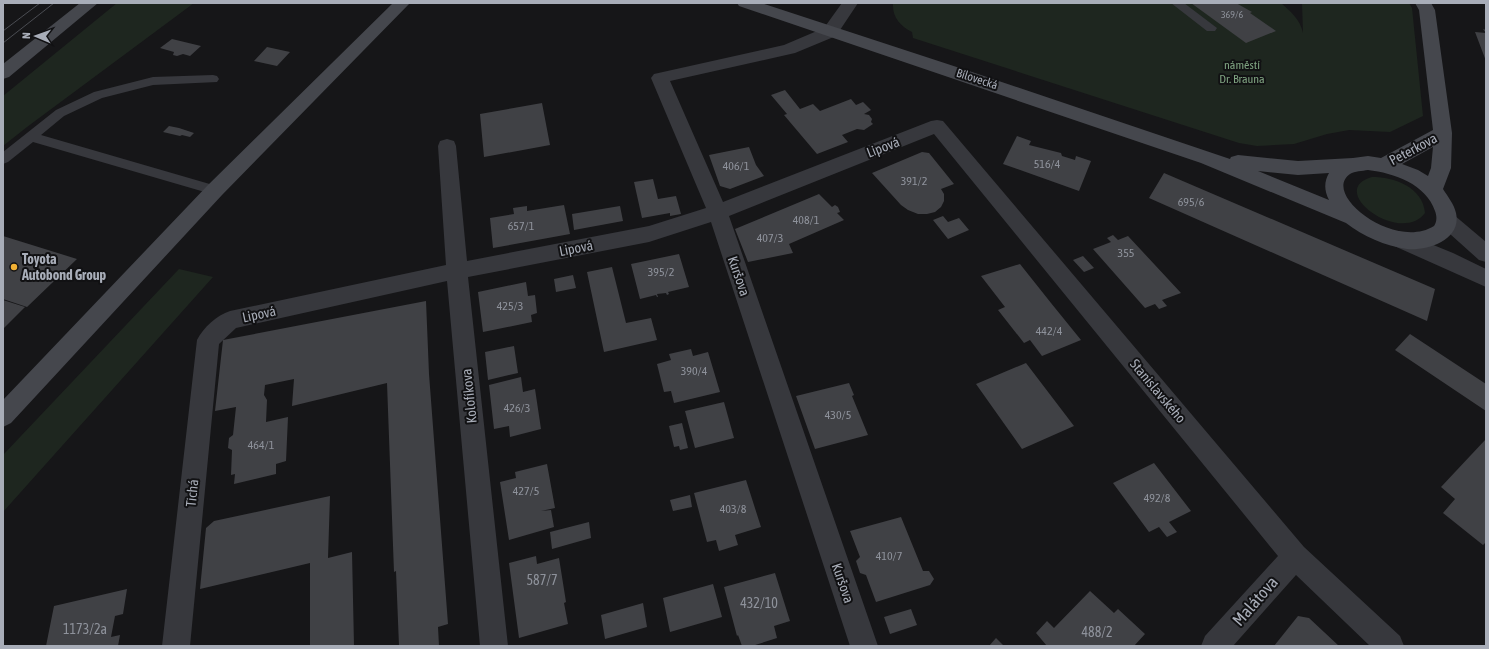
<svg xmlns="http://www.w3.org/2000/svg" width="1489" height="649" font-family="'Asap Condensed',sans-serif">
  <rect width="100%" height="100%" fill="#161618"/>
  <path fill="#1e261f" d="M117 3H194L27 127 3 146V96Z
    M893 3H1281C1291 12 1300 19 1303 33L1302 3H1409L1412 8 1423 116 1390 132 1349 130 1327 134 1294 144 1257 146 1239 143 913 38 912 32C900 26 892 17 893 3Z
    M1372 177C1394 177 1423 187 1425 213 1400 246 1325 190 1372 177Z
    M179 269 213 277 3 512V455Z"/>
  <path fill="#404145" d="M1191 3H1236L1252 12 1250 13 1276 31 1246 43Z
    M1483 29 1486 30V61L1475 32 1486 33Z
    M172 39 201 46 190 56 183 54 177 56 173 55 174 52 160 48Z
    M267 47 290 52 277 66 254 61Z
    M785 90 800 109 813 104 820 111 851 99 856 105 863 102 871 110 864 114 869 115 872 119 871 122 873 124 864 130 857 129 842 135 848 142 817 154 784 115 787 114 771 95Z
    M542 103 550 145 484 157 480 114Z
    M169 126 179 128 194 133 190 137 182 135 180 136 163 132Z
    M1017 136 1031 141 1029 145 1061 153 1062 156 1075 160 1076 156 1091 161 1079 191 1003 164Z
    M749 147 756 165 764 176 730 189 720 186 709 155Z
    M922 152 929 153 954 184 941 189 944 194V201L941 207 935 212 927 214H918L908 210 901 205 872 173Z
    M1164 173 1435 289 1427 321 1149 198Z
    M653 179 658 199 676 196 681 214 670 216V213L642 218 634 182Z
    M819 194 832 207 835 205 838 207 840 212 837 213 844 220 789 244 793 253 748 262 735 229Z
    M564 205 570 234 493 248 490 218 514 214 513 208 527 206V211Z
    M620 206 623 221 574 230 572 214Z
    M943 216 948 222 959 218 969 230 948 239 933 220Z
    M1113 235 1118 240 1128 236 1181 293 1162 300 1167 306 1159 309 1155 304 1145 308 1093 249 1111 242 1107 238Z
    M3 236 77 259 27 307 3 299Z
    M679 254 689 287 668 292 669 294 667 295 666 293 657 294 658 297H657L656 295 640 299 631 264Z
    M1083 256 1094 268 1084 272 1073 260Z
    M1020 264 1051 303 1081 340 1042 356 1030 340 1024 343 998 310 1005 307 981 276Z
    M612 267 626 323 651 318 657 340 604 352 587 272Z
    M573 275 576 288 556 292 554 279Z
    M526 282 528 296 535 295 537 313 531 315 532 322 483 332 478 292Z
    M3 300 25 307 3 329Z
    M426 301 429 374 448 624 438 627 439 646H399L396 571 394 572 387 383 292 406 294 379 265 385 264 395 267 400 266 422 288 417 286 461 276 464V474L234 484 235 474 231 475 232 450 228 448 229 438 233 435 236 407 215 411 223 340Z
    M1410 334 1486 384V411L1395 350Z
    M514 346 518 373 488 380 485 352Z
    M691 349 693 356 708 352 720 392 674 403 671 391 664 392 657 364 671 360 669 354Z
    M1026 363 1074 426 1022 449 976 384Z
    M521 377 523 392 535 389 541 429 510 437 509 426 494 429 489 385Z
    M849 383 854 395 852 396 868 435 815 449 796 396Z
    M724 402 734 438 695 448 685 411Z
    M682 423 688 448 680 450 679 446 674 447 669 426Z
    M1486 439V542L1483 545 1443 513 1455 499 1441 487Z
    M1154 463 1191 511 1169 522 1177 532 1167 537 1159 527 1149 532 1113 483Z
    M547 464 555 508 541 511 551 510 554 527 509 540 500 482 516 478 515 472Z
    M746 480 761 527 735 535 738 545 719 551 716 540 707 542 694 493Z
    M690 495 692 507 673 511 670 500Z
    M330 496 328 558 352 552 354 646H310V563L200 589 206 528 214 521Z
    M901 517 923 571H929L934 579 930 585 876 602 866 575 860 573 856 561 860 557 850 531Z
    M589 522 591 538 552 549 550 532Z
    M536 556 537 564 559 558 566 602 564 603 568 624 519 638 509 563Z
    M775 573 790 621 774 626 777 638 752 646H742L738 635 737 636 724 587Z
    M713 584 722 617 670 632 663 598Z
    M127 589 123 614 115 616 111 637 120 635 118 646H46L54 606Z
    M1090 591 1114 613 1118 609 1145 634 1134 646H1047L1036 633 1047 621 1054 628Z
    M643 603 647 627 605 639 601 615Z
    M911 609 917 625 890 634 884 617Z
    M1298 616 1309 618 1339 646H1274Z
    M996 638 1004 646H989Z"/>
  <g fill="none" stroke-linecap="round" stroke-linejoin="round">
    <path fill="#37383d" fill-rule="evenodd" d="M1171 3H1184L1217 28 1215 31H1207Z
      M213 75 217 76 219 79 217 82 153 85 102 98 64 116 41 135 220 187 222 190 220 193 215 195 33 142 8 162 3 164V152L56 110 94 92 153 77Z"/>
    <path fill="#37383d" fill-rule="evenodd" d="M842 3H858L836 36 795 53 670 81 723 202 931 121 937 120 943 121 1304 547 1400 636 1404 646H1370L1296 575 1233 646H1201L1205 636 1278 556 934 134 729 216 878 646H850L711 222 649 242 468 277 508 646H480L447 281 236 328 219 344 190 646H162L197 340C203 328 217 315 230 311L446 265 438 146 440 141 447 139 454 141 456 146 467 261 649 226 706 208 651 78 654 74 784 45 824 28Z
      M1447 212 1454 215 1486 242V262L1479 260 1440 225 1437 220 1440 215Z
      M1399 231 1453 253 1486 269V287L1392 245 1389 239 1392 233Z"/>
    <path fill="#45474d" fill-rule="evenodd" d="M80 3H98L9 77 3 79V64Z
      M393 3H410L222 195 11 423 3 427V400L208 185Z
      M737 3H761L975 73 1230 159 1231 157 1238 155 1298 161 1353 158 1368 156 1381 158 1433 130 1419 10 1415 3H1431L1435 10 1452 133 1451 168 1443 189C1448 197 1454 204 1456 213 1462 240 1427 251 1407 249 1385 246 1363 236 1346 223L1201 163 739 6ZM1433 147 1431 168 1428 176 1418 170 1402 164ZM1368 170C1394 173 1426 184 1435 211 1437 216 1437 222 1434 226 1394 251 1321 194 1350 174 1355 171 1362 171 1368 170ZM1258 171 1298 175 1329 173C1324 182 1324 190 1329 200Z"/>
    <path stroke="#4a4c52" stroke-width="1" d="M3 31 40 3
      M3 43 54 3"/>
  </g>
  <circle fill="#f2b134" stroke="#111113" stroke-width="1.5" cx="14" cy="267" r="4"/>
  <g text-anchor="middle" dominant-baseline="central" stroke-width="4" stroke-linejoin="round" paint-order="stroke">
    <g font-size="10" fill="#8e929b">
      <text x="1232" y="14">369/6</text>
    </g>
    <g font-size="12" fill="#7fa381" stroke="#111113">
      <text x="1242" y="65">náměstí<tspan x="1242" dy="14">Dr. Brauna</tspan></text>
    </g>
    <g font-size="12" fill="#a8adb8" stroke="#111113">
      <text transform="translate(977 79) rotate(18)">Bílovecká</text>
    </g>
    <g font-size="12" fill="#8e929b">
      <text x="1047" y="164">516/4</text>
      <text x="736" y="166">406/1</text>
      <text x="914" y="181">391/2</text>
      <text x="1191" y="202">695/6</text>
      <text x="806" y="220">408/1</text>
      <text x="521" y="226">657/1</text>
      <text x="770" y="238">407/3</text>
      <text x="1126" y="253">355</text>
      <text x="661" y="272">395/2</text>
      <text x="510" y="306">425/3</text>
      <text x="1049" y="331">442/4</text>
      <text x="694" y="371">390/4</text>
      <text x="517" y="408">426/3</text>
      <text x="838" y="415">430/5</text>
      <text x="261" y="445">464/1</text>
      <text x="526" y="491">427/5</text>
      <text x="1157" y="498">492/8</text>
      <text x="733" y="509">403/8</text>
      <text x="889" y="556">410/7</text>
    </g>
    <g font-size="14" fill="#a8adb8" stroke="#111113">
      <text transform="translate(883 147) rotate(-21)">Lipová</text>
      <text transform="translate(1413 149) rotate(-28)">Peterkova</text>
      <text transform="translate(576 248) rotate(-11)">Lipová</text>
      <text transform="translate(739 276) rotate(71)">Kuršova</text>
      <text transform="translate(259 314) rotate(-12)">Lipová</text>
      <text transform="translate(1158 391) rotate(50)">Stanislavského</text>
      <text transform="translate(469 396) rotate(-96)">Kolofíkova</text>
      <text transform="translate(192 493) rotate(-84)">Tichá</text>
      <text transform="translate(843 583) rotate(71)">Kuršova</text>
    </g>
    <g font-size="14" font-weight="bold" fill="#a8adb8" stroke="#111113" text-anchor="start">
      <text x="22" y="259">Toyota<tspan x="22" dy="16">Autobond Group</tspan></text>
    </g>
    <g font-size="14" fill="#8e929b">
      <text x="542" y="580">587/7</text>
      <text x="759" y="603">432/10</text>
      <text x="85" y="629">1173/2a</text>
      <text x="1097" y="632">488/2</text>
    </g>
    <g font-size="17" fill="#a8adb8" stroke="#111113">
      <text transform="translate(1255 601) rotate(-49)">Malátova</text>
    </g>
  </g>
  <rect width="1489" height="649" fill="none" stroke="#a8adb8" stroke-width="8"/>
  <g transform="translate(36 36) rotate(272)" stroke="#111113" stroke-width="3" paint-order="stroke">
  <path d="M0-3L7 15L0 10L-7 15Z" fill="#a8adb8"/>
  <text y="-6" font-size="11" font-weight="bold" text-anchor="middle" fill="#a8adb8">N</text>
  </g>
</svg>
